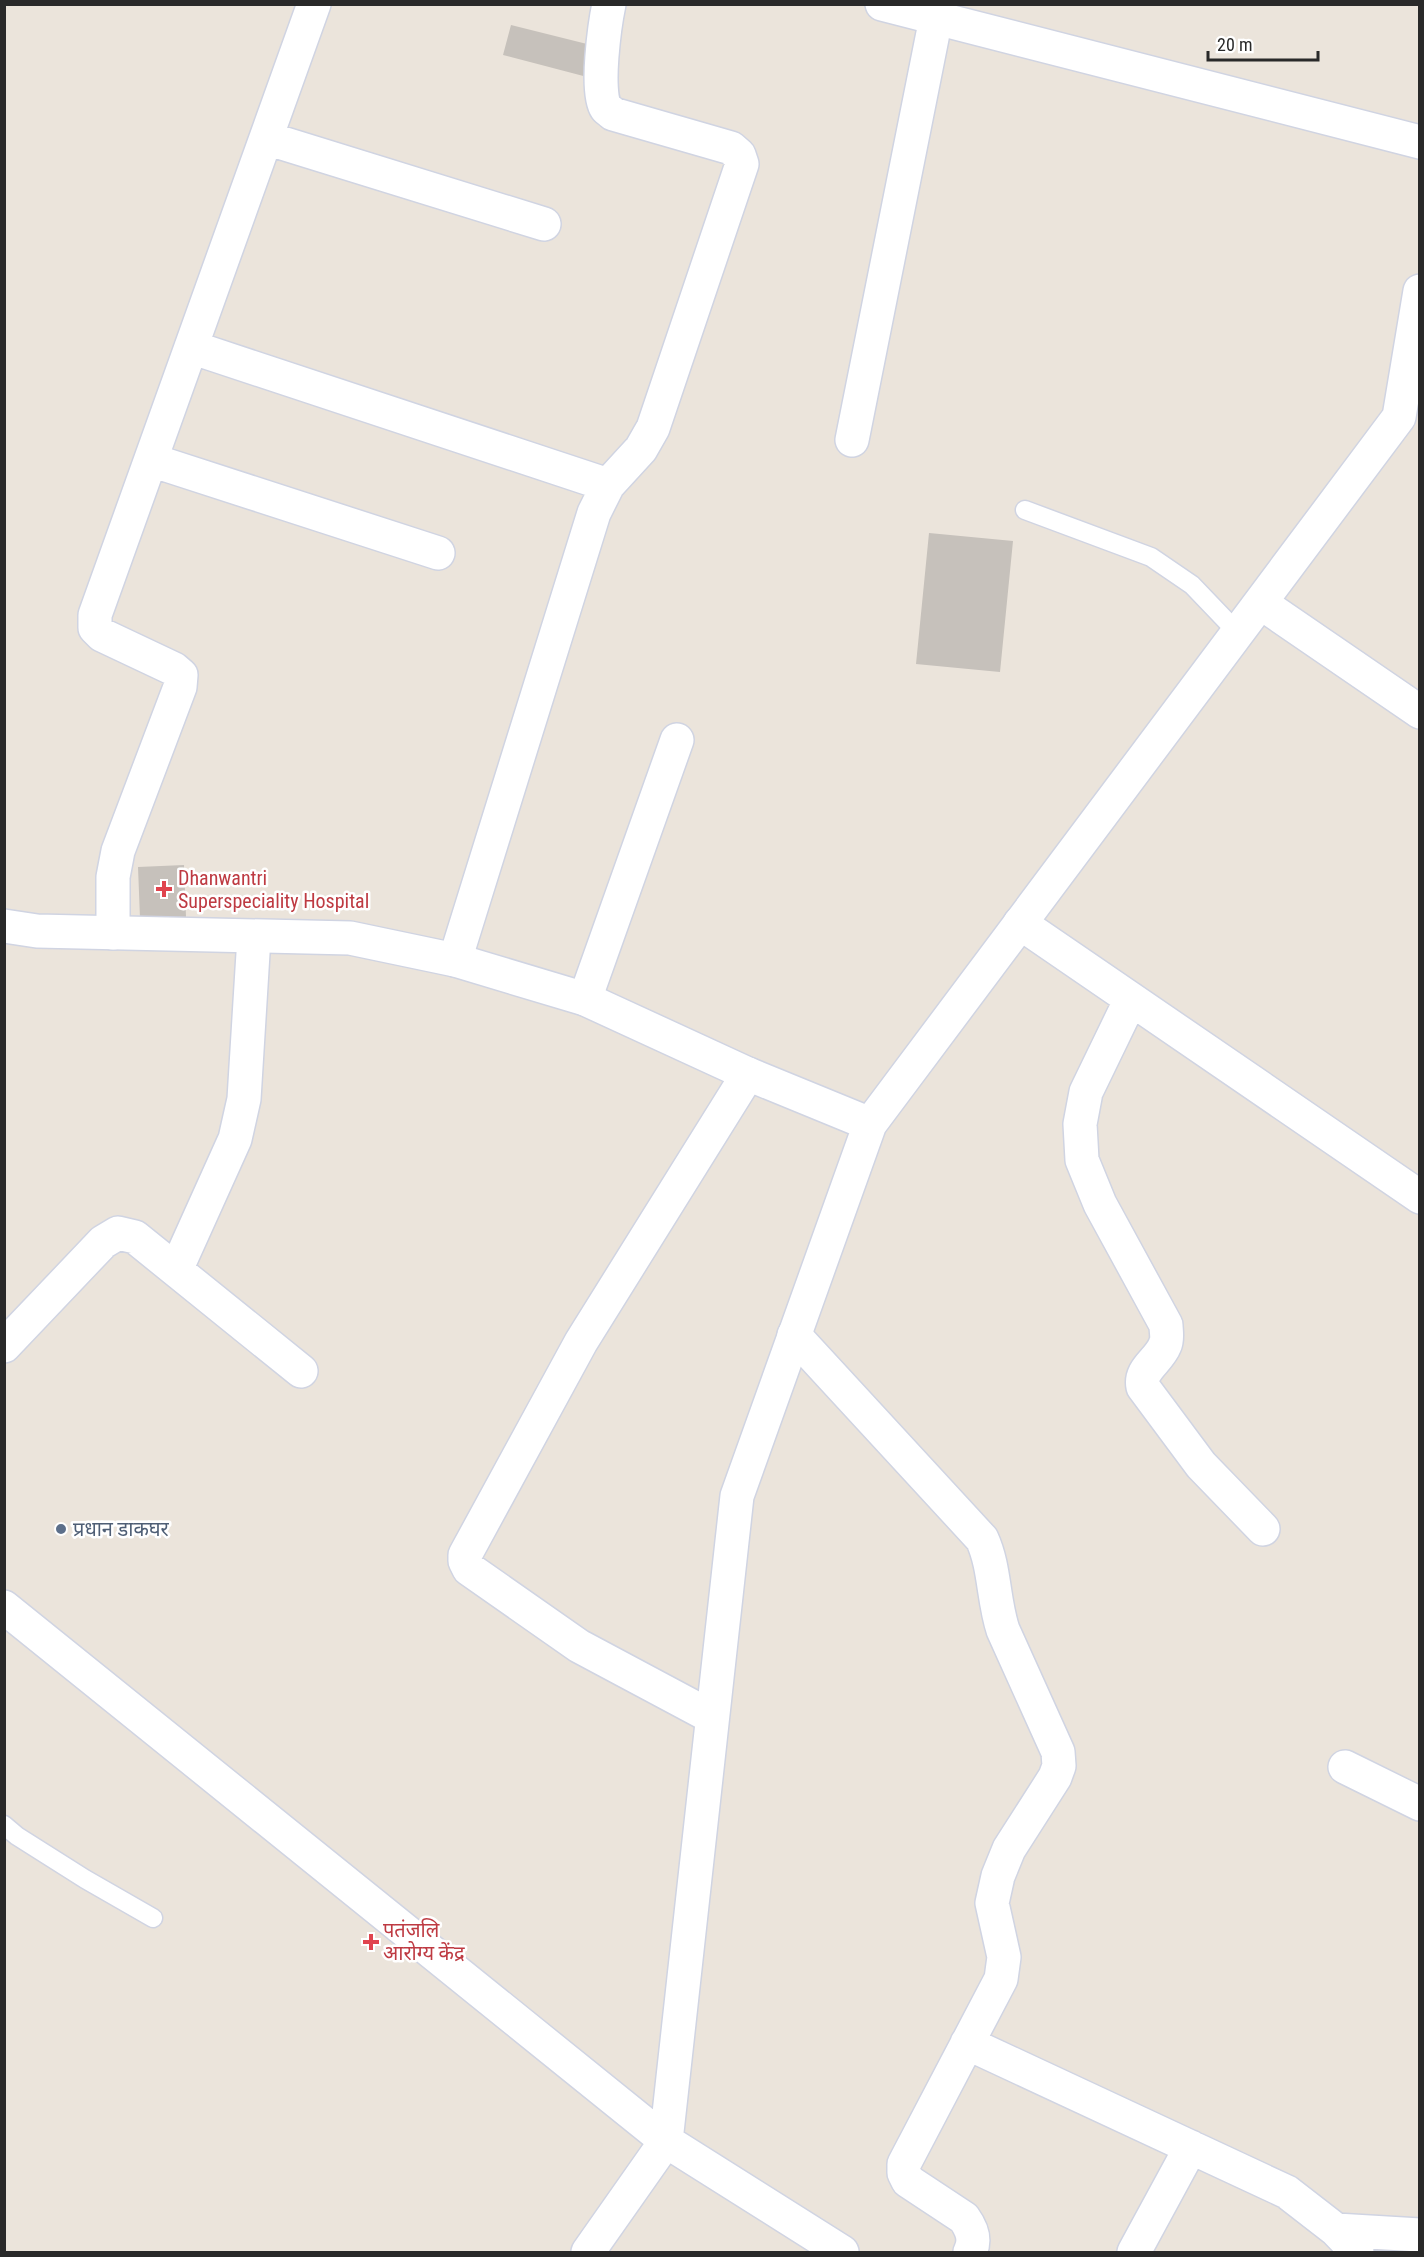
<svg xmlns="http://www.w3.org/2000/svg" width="1424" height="2257" font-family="'Roboto Condensed','Noto Sans Devanagari',sans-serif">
  <rect width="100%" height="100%" fill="#ebe4db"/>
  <path fill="#c6c1bb" d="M511 25 599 47 591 78 503 55Z
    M929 533 1013 541 1000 672 916 664Z
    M184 865 186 917 140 918 138 867Z"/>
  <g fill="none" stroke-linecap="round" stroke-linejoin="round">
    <g stroke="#d0d4e2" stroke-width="21">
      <path id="lane" d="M1025 510 1151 557 1192 585 1237 632
        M4 1825 17 1836 85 1879 153 1918"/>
    </g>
    <g stroke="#d0d4e2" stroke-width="36">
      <path id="street" d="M266 138 544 224
        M191 347 608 485
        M852 440 936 18
        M151 460 438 553
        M1261 603 1420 712
        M1020 923 1420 1197
        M113 933V877L118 851 180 687 181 675 174 669 102 635 95 628V615L314 4
        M455 960 594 513 608 485 641 449 653 428 742 164 739 155 731 148 613 114C611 112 608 110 606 108 595 92 605 23 609 4
        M585 999 677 740
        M1131 999 1086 1092 1080 1124 1082 1160 1100 1204 1166 1325C1166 1331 1168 1339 1165 1345 1159 1361 1139 1369 1143 1387L1201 1465 1263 1529
        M176 1270 235 1139 244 1099 254 937
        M794 1335 982 1539C995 1567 993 1600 1003 1630L1058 1752 1059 1766 1055 1777 1009 1849 998 1876 992 1903 1004 1957 1001 1979 904 2164V2173L908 2181 964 2218C972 2229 976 2240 970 2252
        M4 1346 103 1242 118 1233 135 1237 301 1371
        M712 1717 579 1646 469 1569 465 1561V1555L581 1342 748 1074
        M1345 1767 1420 1804
        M967 2043 1287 2192 1336 2230 1357 2252
        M1336 2230 1420 2235
        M1134 2252 1191 2147"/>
    </g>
    <g stroke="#d0d4e2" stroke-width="36">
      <path id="secondary" d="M882 4 1420 142
        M4 926 37 931 350 938 455 960 585 999 748 1074 870 1124
        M4 1607 666 2141 842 2252
        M588 2252 666 2141 737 1496 870 1124 1399 417 1420 291"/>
    </g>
    <use href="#lane" stroke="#fff" stroke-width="18"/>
    <use href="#street" stroke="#fff" stroke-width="33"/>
    <use href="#secondary" stroke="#fff" stroke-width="33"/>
  </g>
  <g fill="#e0444e" stroke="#fff" stroke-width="2">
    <path d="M161 880h6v6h6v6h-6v6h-6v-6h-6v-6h6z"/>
    <path d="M368 1933h6v6h6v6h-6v6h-6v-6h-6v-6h6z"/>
  </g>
  <circle fill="#5c6f8a" stroke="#fff" stroke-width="2" cx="61" cy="1529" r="6"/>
  <g text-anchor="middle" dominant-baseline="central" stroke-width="5" stroke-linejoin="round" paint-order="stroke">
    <g font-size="20" fill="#be3a42" stroke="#fff" text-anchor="start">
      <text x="178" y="878">Dhanwantri<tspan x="178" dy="23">Superspeciality Hospital</tspan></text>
      <text x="383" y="1930">पतंजलि<tspan x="383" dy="23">आरोग्य केंद्र</tspan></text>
    </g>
    <g font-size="20" fill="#4e5e75" stroke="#fff" text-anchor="start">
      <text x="73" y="1529">प्रधान डाकघर</text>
    </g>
  </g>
  <rect width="1424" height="2257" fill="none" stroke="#292929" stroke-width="12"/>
  <path d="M1208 51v9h110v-9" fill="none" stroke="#292929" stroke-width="3"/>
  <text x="1217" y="51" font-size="18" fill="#292929" stroke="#ffffff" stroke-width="4.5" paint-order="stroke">20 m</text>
</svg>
